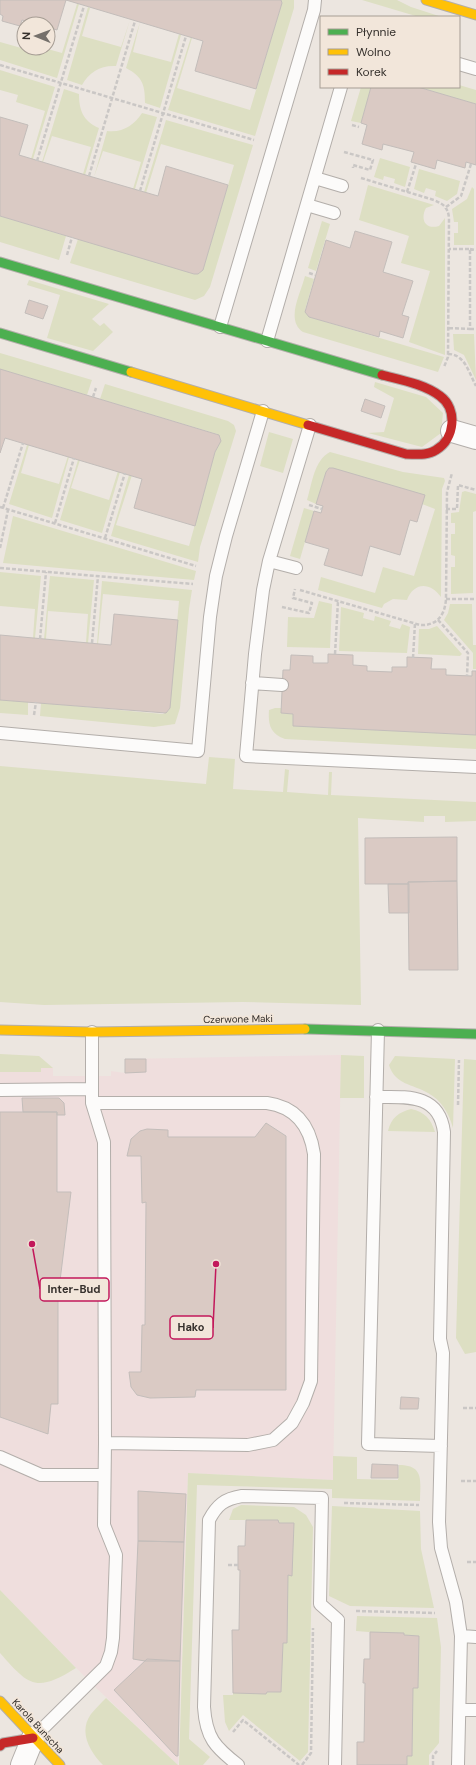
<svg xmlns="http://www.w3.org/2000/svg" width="476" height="1765" font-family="'DM Sans',sans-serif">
  <rect width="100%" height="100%" fill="#ece6e0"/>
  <path fill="#efdedd" d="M341 1055 333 1480 188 1473 178 1765 90 1682 0 1590V1060L41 1068H53V1076H111V1071L125 1073V1059Z"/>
  <path fill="#dddfc3" d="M281 0H294V8L255 136 168 110 191 37 192 38 177 88 250 110 282 3Z
    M362 0H397L411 7 442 17H419Z
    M77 4H79L57 78 0 60V42L32 51 33 48H44L62 53Z
    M88 7 90 8 82 36 121 47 130 20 116 66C101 65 89 72 82 85L67 80Z
    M140 22 133 52 171 62 179 34 181 35 160 108 145 103C145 85 143 77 126 68Z
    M0 70 55 87 33 159H31L45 111 16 102 18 95 0 90Z
    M459 85 476 90V104L418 87H459Z
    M361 87H371L361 123 351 121Z
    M64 89 79 94C79 110 83 121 99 128L85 175 83 174 91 147 52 136 43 162H42Z
    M142 113 157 117 135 189H133L141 162 103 151 94 177 107 131C123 133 134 125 142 113Z
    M166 120 253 145 210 287 204 296 195 300 70 263 78 239 196 274 203 270 234 165 161 144 146 193 144 192Z
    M380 158 410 167 405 187 394 183 395 179 384 176 383 180 374 177Z
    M419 169 460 181 457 194 447 201 435 196 436 191 426 188 424 193 414 189Z
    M368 185 434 205 426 208C420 219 425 230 439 226L445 218V355L409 342 430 271 401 263 409 236 359 220Z
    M472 187 474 189V245H454V233H458V222H454L452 209 467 199Z
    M0 216 66 236 59 260 0 242Z
    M322 221 330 224 316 271 308 268Z
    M305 276 314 279 305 310 309 317 444 357 438 372 303 332C285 320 301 293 305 276Z
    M29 280 109 304 92 319 100 326 104 323 113 332 93 351 47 338 60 295 27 285Z
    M453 334H474L476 380 464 355 454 350Z
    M0 353 92 380 87 395 0 369Z
    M375 382 426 397 443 413 441 433 422 447 368 433 384 432 394 398 374 387Z
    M105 384 228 421 234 425 236 431 200 547 198 562 111 536 129 475H132L116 525 189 546 215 452C219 445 224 439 217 434L100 399Z
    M269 432 293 439 283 473 260 466Z
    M27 445H29L21 473 59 484 68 456 69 457 52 518 9 504Z
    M330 452 403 472 444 478 445 481 442 489 441 597C430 582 414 582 407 600L393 599 384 604 382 608 318 590 321 577 375 593 383 567 414 576 435 509 329 468 326 472 316 504 307 500C312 484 314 460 330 452Z
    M78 460H80L71 488 109 500 118 471 120 472 102 533 60 520Z
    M465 491 476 494V511L473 512V593L451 594V567H455V556L451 555V534H455V523H451V513L459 512 462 492Z
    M304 508 314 511 300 559 290 556Z
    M13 516 196 571 194 580 3 563Z
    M0 572 41 576 35 638H33L35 609 0 606Z
    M50 576 94 580 88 643H86L88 614 48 611 46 639H44Z
    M102 581 192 590 189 609 180 708 175 724 154 727 40 716 41 703 163 714 169 710 179 601 103 594 98 644H97Z
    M319 601 332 604 330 648 287 647 288 617 314 618Z
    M450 604H472L473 645H476V669H473V653L444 620 448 613Z
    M341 607 364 613 363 618 374 621 375 616 391 621 389 626 400 629 402 624 410 627 407 653 339 651Z
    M437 626 462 654 460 656 418 654 419 629H429Z
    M0 700 28 702V715L0 713Z
    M275 708H281V713L293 714V726L476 735V749L285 739C270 734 268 724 269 710Z
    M209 757 235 759 233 789 283 792 285 769 289 770 287 792 328 795 329 772H332L331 795 476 802V821L445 822V816H424V822L358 818 361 1005 243 1002 44 1005 0 1002V766L206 784Z
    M0 1054 39 1056 53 1068H41V1072H0Z
    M341 1055 364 1056V1098H340Z
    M395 1056 455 1059 453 1128C449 1113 441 1100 428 1093 413 1084 395 1085 389 1065Z
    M464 1059 476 1060V1352L465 1354 456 1338Z
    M411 1109C425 1112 431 1119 435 1132L388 1131C391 1118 399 1112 411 1109Z
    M333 1456 357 1457V1479L398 1480 399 1465C425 1465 420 1482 420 1501L332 1498V1489L197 1485 189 1739 210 1757 203 1765H179L188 1473 333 1480Z
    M241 1505 294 1507 306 1515 313 1527 308 1752 300 1761 243 1715 229 1731 225 1722 223 1695H233V1693L281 1692 283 1643H287L288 1575H292L293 1523H279L278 1520H229L233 1509Z
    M332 1506 420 1511 421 1549 434 1608 350 1606 329 1596Z
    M0 1590 76 1668C36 1693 29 1686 0 1653Z
    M357 1616 437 1618 441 1647 439 1743 429 1755V1765H407V1756H412L413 1688H418L419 1636 356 1631Z
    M106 1698 178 1765H103C90 1752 78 1732 91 1714 96 1708 101 1703 106 1698Z"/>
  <path fill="#dacac4" stroke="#c3bdba" d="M0 0H281L282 3 256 89 195 71 203 41 66 0 57 30 48 27V24H37L22 20 20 26 2 21 3 16 0 14Z
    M371 87H418L476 104V165L466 162 465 168 437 160 435 169 411 162 414 152 383 144 382 150 362 144 367 125 361 123Z
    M0 117 28 125 19 155 89 176 158 196 166 166 228 185 203 270 198 274H194L0 216Z
    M355 231 392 242 383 272 413 281 402 315 409 317 403 338 380 331 379 337 309 317 305 312 326 240 350 248Z
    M29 300 48 306 43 319 25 313Z
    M0 369 219 435 221 441 215 452 195 526 134 508 142 479 5 438 0 453Z
    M365 399 385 406 381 418 361 411Z
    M329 468H333L425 495 417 522 410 520 400 555 370 546 362 576 324 565 329 549 305 542 314 511 321 513 323 506 316 504 326 472Z
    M114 614 178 620 170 708 166 713 0 700V635L111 645Z
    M328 654 353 655V665L367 666V671L392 672V667H407V657L432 658 431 669H446V675L472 676V671H476V735L293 726V714L281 713 283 670H290L291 655 313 656V663H328Z
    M457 837V881L408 882 409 884H365V838Z
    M457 881 458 970H409L408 882Z
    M388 884H409V913H389Z
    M125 1059H146V1072L125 1073Z
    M22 1098H59L64 1103 65 1115H57V1112H23Z
    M0 1112H57V1192H71L58 1297V1404H51L48 1434 0 1417Z
    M266 1123 286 1136V1390H196L195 1397 150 1398 137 1395 131 1387 129 1372H141L142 1325H145L146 1202 142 1203 141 1156H127L131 1139 140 1131 147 1129 168 1130V1137H255Z
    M401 1397 419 1398 418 1409H400Z
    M372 1464 398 1465V1478H371Z
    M138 1491 186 1494 184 1542 138 1541Z
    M246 1520H278L279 1523H294L292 1576 288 1575 287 1643H283L281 1692H267L266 1694 233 1693 232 1630H239L240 1570H238V1546H245Z
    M138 1541 184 1542 180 1661H145L133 1659Z
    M370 1632 404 1633V1635L419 1636 418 1688H413L412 1756H407V1765H357V1742H364L365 1683H363L364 1659H370Z
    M147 1659 180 1661 178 1756H176L114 1690Z"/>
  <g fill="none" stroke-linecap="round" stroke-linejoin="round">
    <g stroke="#b3aeaa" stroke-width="14">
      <path id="lane" d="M459 64 476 69
        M315 178 342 186
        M307 205 334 213
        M220 327 314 10 315 0
        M267 341 341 87
        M310 425 269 561 263 590 255 654 246 756 476 767
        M269 561 296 568
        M252 683 282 685
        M0 733 198 751 210 617 216 576 226 536 263 411
        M378 1030 368 1444 441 1446
        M0 1090 92 1089
        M376 1097C406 1097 439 1093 444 1132L440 1339 443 1353 439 1522 441 1548 456 1602 461 1636 458 1765
        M92 1103H267C296 1107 310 1126 314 1154L311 1381 303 1403 292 1423 273 1440 248 1445 105 1443
        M0 1457 41 1475H104
        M461 1636 476 1637
        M460 1710H476
        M33 1738 106 1666 111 1652 113 1638 116 1555 104 1525 105 1443 104 1142 92 1103V1032
        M238 1765C215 1747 206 1738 204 1707L209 1520C217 1505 224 1499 242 1496L322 1498 320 1604 338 1620 335 1765"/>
    </g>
    <g stroke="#b3aeaa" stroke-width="24">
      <path id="street" d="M452 431 476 438
        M22 1765 33 1738"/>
    </g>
    <g stroke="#b3aeaa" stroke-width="11">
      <path id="fast" d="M0 262 382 375
        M0 333 131 372
        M305 1029 476 1034"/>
    </g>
    <g stroke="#b3aeaa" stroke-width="11">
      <path id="slow" d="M426 0 476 15
        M131 372 308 425
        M0 1030 92 1032 305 1029
        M0 1701 60 1765"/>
    </g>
    <g stroke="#b3aeaa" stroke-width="11">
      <path id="jam" d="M308 425 406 454C416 454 427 456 436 450 455 439 458 409 440 396 424 384 401 380 382 375
        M0 1746 3 1743 33 1738"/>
    </g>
    <path stroke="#cac7c5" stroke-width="2.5" stroke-dasharray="4 2" stroke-linecap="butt" d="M0 65 254 140
      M352 125 359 127
      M344 152 373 160 370 170 353 165V168
      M37 161 84 6
      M89 176 135 21
      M361 178 434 200C443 204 448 207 449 218L448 357 444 367
      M140 191 186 36
      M407 192 416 164
      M446 207 461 196 471 164
      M470 249 476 250
      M67 255 72 237
      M309 273 315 275
      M449 328 470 329V249H449
      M470 329H476
      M448 354C465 354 469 373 476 386
      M93 397 96 388
      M309 505 322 509
      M0 507 196 566
      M3 508 23 443
      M446 509H457L458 485 476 490
      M55 523 74 458
      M105 538 125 473
      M0 548 8 510
      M0 568 193 584
      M300 590 420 625C437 626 445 615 446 599L447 492 452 473
      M446 599H476
      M282 607 309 613 312 603 293 598 295 589
      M438 620 468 653 467 676
      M40 639 46 572
      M92 643 98 576
      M335 654 338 601
      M413 658 415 623
      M34 715 36 702
      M458 1105 459 1060
      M463 1408H476
      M461 1481H476
      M344 1503 419 1505
      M467 1562H476
      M228 1565H238
      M356 1611 435 1613
      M233 1732 243 1720 299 1765
      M302 1765 311 1753 313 1628
      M433 1765V1756L437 1751"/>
    <use href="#lane" stroke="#fcfbfa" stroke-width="12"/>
    <use href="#street" stroke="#fcfbfa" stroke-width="22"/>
    <use href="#fast" stroke="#4caf50" stroke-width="9"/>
    <use href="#slow" stroke="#ffc107" stroke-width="9"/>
    <use href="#jam" stroke="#c62828" stroke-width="9"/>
  </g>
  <g text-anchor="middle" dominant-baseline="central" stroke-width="3.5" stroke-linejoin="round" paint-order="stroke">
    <g font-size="10" fill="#35302c" stroke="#f2e6da">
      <text transform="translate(238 1019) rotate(-1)">Czerwone Maki</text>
      <text transform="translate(38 1726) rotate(47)">Karola Bunscha</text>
    </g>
  </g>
  <path fill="none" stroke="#c2185b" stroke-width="1.5" d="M32 1244L40 1289M216 1264L213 1328"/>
  <g fill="#c2185b" stroke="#f2e6da" stroke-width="1.5">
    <circle cx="32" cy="1244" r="4"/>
    <circle cx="216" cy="1264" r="4"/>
  </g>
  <g fill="#f2e6da" stroke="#c2185b" stroke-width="1.5">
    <rect x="40" y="1278" width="69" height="23" rx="4"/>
    <rect x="170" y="1316" width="43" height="23" rx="4"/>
  </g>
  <g font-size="11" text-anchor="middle" font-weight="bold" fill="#35302c">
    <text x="74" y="1293">Inter-Bud</text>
    <text x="191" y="1331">Hako</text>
  </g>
  <rect x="320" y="16" width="140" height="72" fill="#f2e6da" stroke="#a69d94"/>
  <rect x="328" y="29" width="20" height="6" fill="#4caf50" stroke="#a69d94"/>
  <text x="356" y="36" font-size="12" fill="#35302c">Płynnie</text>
  <rect x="328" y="49" width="20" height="6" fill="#ffc107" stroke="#a69d94"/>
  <text x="356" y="56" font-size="12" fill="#35302c">Wolno</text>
  <rect x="328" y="69" width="20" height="6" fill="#c62828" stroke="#a69d94"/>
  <text x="356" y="76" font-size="12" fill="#35302c">Korek</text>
  <g transform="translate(36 36) rotate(271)"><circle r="19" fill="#f2e6da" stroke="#a69d94"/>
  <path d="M0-3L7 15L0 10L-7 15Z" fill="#75706b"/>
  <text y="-6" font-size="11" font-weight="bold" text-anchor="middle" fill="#35302c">N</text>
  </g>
</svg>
